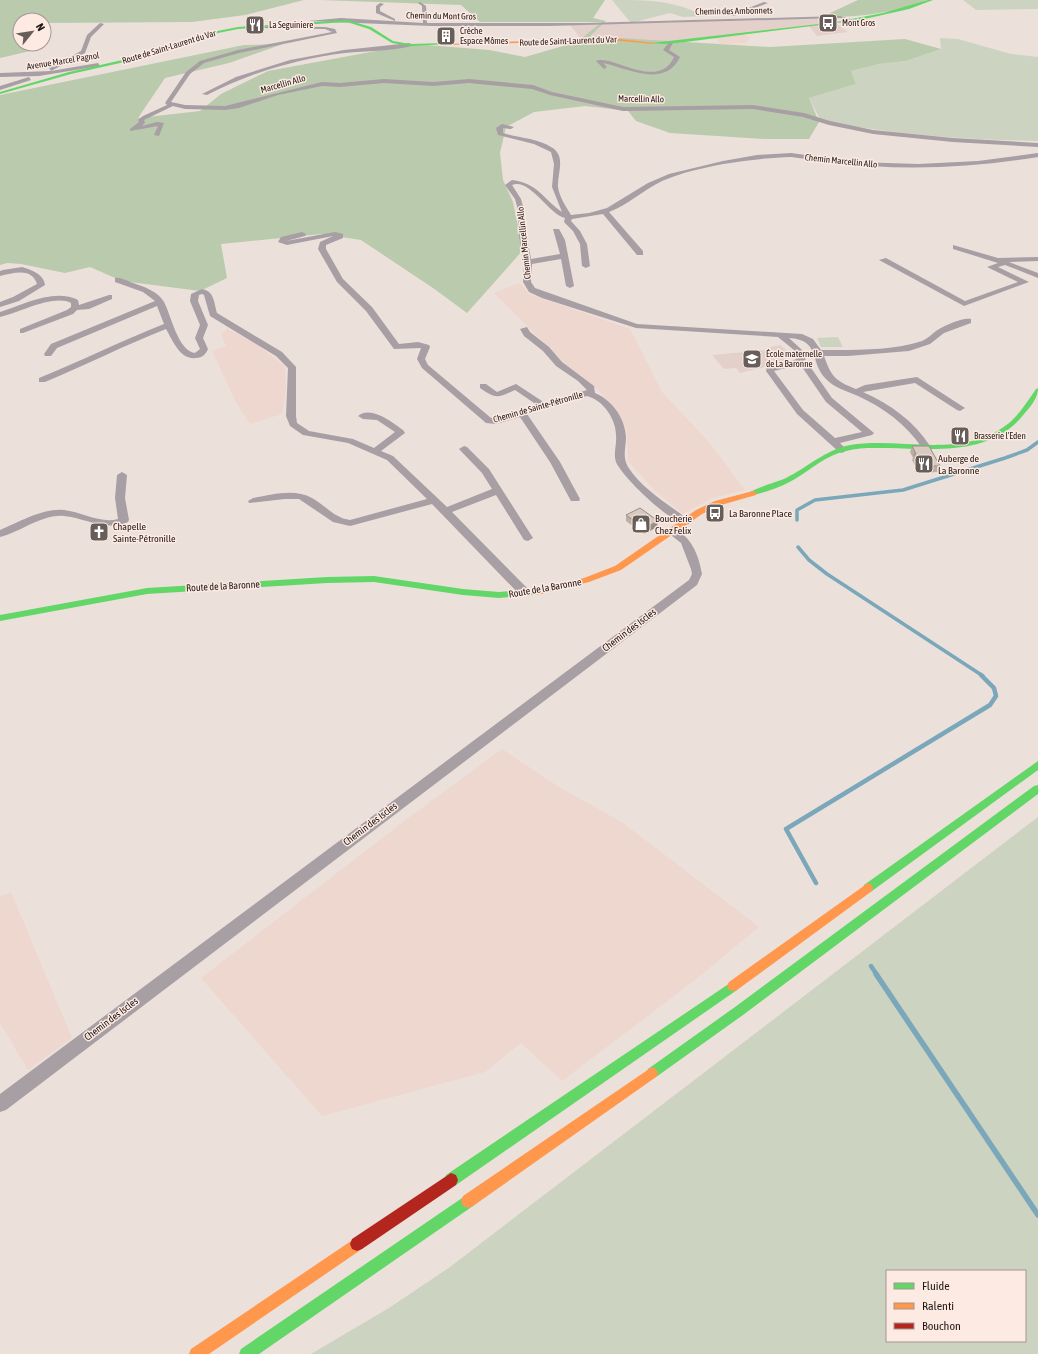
<svg xmlns="http://www.w3.org/2000/svg" width="1038" height="1354" font-family="'Asap Condensed',sans-serif">
  <rect width="100%" height="100%" fill="#ece0db"/>
  <path fill="#e3d0cb" d="M840 18 833 21 848 32 817 36 809 26 669 43 581 39 570 25Z"/>
  <path fill="#edd7ce" d="M741 34 750 37 746 43 720 44 715 38Z
    M520 283 529 294 630 329 662 392 709 442 745 490 712 498 683 514 653 489 628 461 627 431 616 409 597 389 569 368 494 293Z
    M228 329 256 344 285 366 286 392 282 414 250 424 237 404 212 351 226 346 221 333Z
    M502 749 559 787 623 823 759 927 695 980 562 1081 521 1043 485 1072 322 1116 201 978 407 819Z
    M11 892 72 1038 28 1070 0 1023V897Z"/>
  <path fill="#e3d0ca" d="M780 345 786 350 789 361 740 373 736 368 724 369 712 355 767 350 766 348Z"/>
  <path fill="#ccd3c0" fill-rule="evenodd" d="M612 0C647 0 674 0 704 16L683 17 670 13 631 23Z
    M963 0H1038V9L976 10Z
    M940 38 958 39 1011 54 1038 57V141C965 140 893 134 821 121L809 98 856 84 851 71 879 64 906 61 941 49Z
    M838 337 843 347H821L817 338Z
    M1038 817V1354H311L389 1308 450 1267ZM887 1271H1025V1341H887Z"/>
  <path fill="#bacaac" d="M0 0H304L245 15 192 22 44 23V20H20V44H41L43 48 0 58Z
    M320 0H605L593 18 606 21 587 39 619 38 770 47 905 39 941 49 906 61 879 64 851 71 856 84 809 98 819 122 809 139H766L670 133 636 121 628 111 585 106 534 112 506 127 500 153 503 180 513 202 523 250 467 313 433 288 361 240 322 234 221 244 227 278 200 291 122 281 90 267 65 273 21 264 7 263 0 265V95L244 45 283 44 229 63 165 78 138 118 200 111 221 94 268 71 414 44 489 50 525 57 577 42 602 22H480L461 5Z
    M858 0H927C895 12 864 17 830 17V13Z"/>
  <g fill="none" stroke-linecap="round" stroke-linejoin="round">
    <path stroke="#7aa7b9" stroke-width="3.5" d="M797 520V510L815 500 903 490 1005 458 1027 450 1038 442
      M798 547 809 560 827 574 983 676"/>
    <path stroke="#7aa7b9" stroke-width="4.5" d="M816 883 786 829 990 705 996 696 994 688 981 675
      M871 966 877 975"/>
    <path stroke="#7aa7b9" stroke-width="5.5" d="M876 974 1038 1215"/>
    <path fill="#a79fa4" fill-rule="evenodd" d="M420 2 426 6 427 23H585L840 16 854 20 852 21 840 18 804 19 549 26H431L308 21 341 18 423 23 422 6 418 3Z
      M764 2 768 3 734 16 730 15Z
      M380 3 384 4 380 7V11L395 19V21L376 13V6Z
      M100 23 104 24 91 37 85 53 51 71 98 63 100 66 39 76 0 77V73L51 71 49 68 81 51 87 35Z
      M251 26 325 27 335 29 337 33 239 53 204 63 190 74 171 102 185 105 225 106 322 82 340 83 384 79 433 82 469 79 533 85 552 92 623 107 753 105 804 113 830 121 873 130 953 138 1038 143V147L953 142 873 134 829 125 803 117 753 109 623 111 550 95 532 89 469 83 433 86 384 83 340 87 322 86 278 95 239 108 225 110 185 109 173 106 144 120 145 123 142 126 157 122 164 123 159 136 154 135 158 126 130 131V129L139 122 138 120 143 116 167 105 165 103 186 72 200 61 238 50 332 32 325 29 253 28Z
      M670 41 673 43 669 50 680 57C665 89 627 68 603 63L607 67 604 69 596 61C610 53 659 92 674 57L663 50Z
      M410 43 412 46C390 51 367 51 345 53 296 59 250 73 207 95L202 94 236 77 290 60 344 50Z
      M29 77 31 80 0 90V86Z
      M502 124 514 127 511 129 503 128V133C518 138 537 138 551 147 567 156 557 173 558 187 559 196 566 207 571 215L589 213 607 208 648 183 669 174 723 161 757 155 791 153 857 162 918 164 978 161 1038 153V157C982 166 926 170 870 166 843 165 817 160 791 157 753 158 696 166 662 181 643 190 628 205 609 212L643 251V255H637L603 214 572 219 571 221 580 231 587 244 590 266 586 268 582 266 580 244 573 231 564 222 565 218C548 214 530 178 512 185L521 199 524 210 527 236 531 259 560 254 553 229H559L565 240 574 286 570 288 566 286 561 259 532 264 531 282 535 288 637 324 802 334 813 339 821 350C852 350 892 351 922 341 927 339 932 334 936 331 943 326 963 317 971 319V323L944 333 930 344 909 351 848 356H824C831 376 835 381 856 389L865 385 917 377 965 408 960 411 957 410 915 383 863 392C890 404 914 421 930 446L928 448H922C906 424 884 408 858 396 847 391 834 388 826 379 809 362 821 340 789 338L802 350 806 359 798 365 774 371 803 410 835 438 862 432 826 402 802 367 806 364 809 365 832 398 874 433 872 435 840 443 847 450 842 453 839 452 797 414 766 371 767 367 792 361 798 358 794 350 778 337 636 328 542 298 529 292 523 282 524 262 519 236 518 210 515 199 505 185 512 180C538 183 543 199 562 212L552 187 554 164 551 152 534 144 498 135 496 128Z
      M302 232 306 234 305 236 286 241 335 232 343 234V238L326 245V249L343 279 372 307 399 344 418 342 429 345 430 347 425 359 428 365 491 418 537 405 515 390C497 398 496 399 480 388V384H486L497 392 516 384 545 403 587 390 578 381 556 366 543 351 524 336 520 329 527 327 530 332 549 347 562 362 594 386 595 393C612 400 625 418 626 437 626 448 622 456 628 467 642 489 668 504 689 520L690 522 689 524C675 528 622 477 616 462 613 453 617 445 616 435 616 419 603 400 587 396L527 414 560 462 580 499 579 501H571L550 462 520 417 496 424 486 423 422 368 417 359 421 348 394 349 366 311 337 282 318 249 320 242 333 236 287 245 278 242 281 237Z
      M953 245 998 258 1038 257V261L1009 262 1038 273V278L1005 265 998 267 1029 282 964 306 879 260 886 258 965 301 1018 282 987 267 998 263 953 249Z
      M22 267C31 270 44 274 45 285L19 301 0 307V302L13 297 37 284C32 267 13 273 0 276V271L3 270Z
      M115 278C121 277 127 281 133 283 144 287 158 291 164 302 171 315 178 351 195 353L200 349 195 338 200 325 190 301 191 294 202 289C214 291 214 302 217 313L282 352 296 367V416L297 423 309 431 353 439 374 448 395 432 377 420 363 419 358 416C371 405 393 423 403 430L405 433 381 451 393 456 447 507 492 489 482 473 459 449 464 446 467 447 489 469 533 538 528 541 524 540 496 495 452 512 529 590 531 593 529 596H521L432 504 350 526 333 522 299 499H285L249 503 248 501 253 498C272 495 294 488 312 498 325 505 334 518 350 520L427 499 387 460 348 443 303 435 290 426 286 416 288 368 276 356 210 316 204 295 202 294 199 295 198 301 208 325 203 338 208 349C206 354 202 358 196 358 180 360 173 341 166 329 125 345 86 365 45 382H39V378C81 361 121 341 164 324L157 306 57 348 51 356H45L44 354 51 344 155 301 143 292 115 282Z
      M109 295H112V299L89 309 77 310 73 314 23 333H20V329L67 310 71 307V303C53 294 19 313 0 317V312C23 305 54 288 78 300L79 305Z
      M122 472 127 475 125 498 129 520 128 522C107 532 85 518 64 516 42 514 21 532 0 537V530C19 522 43 508 64 510 82 512 101 524 118 519L115 498 117 475Z
      M672 529C691 534 699 556 702 574L697 585 6 1110 0 1112V1094L689 580 692 574 691 569 681 543 667 532Z"/>
    <path fill="#63d668" fill-rule="evenodd" d="M928 0H933L909 9 860 20 685 42 664 44 651 43 836 22 883 13Z
      M347 20 371 27 393 41 410 44 447 43 449 44 410 46 392 43 369 29 347 22 238 29 203 36 129 61 71 74 0 94V92L69 72 127 59 202 34 238 27Z
      M1038 388C1038 398 1031 406 1024 414 992 456 935 449 888 448 874 448 860 447 846 451 826 455 812 469 795 479 783 486 767 492 753 495L749 493C755 488 777 482 786 478 808 467 825 450 850 445 901 437 960 459 1005 426 1018 417 1027 402 1036 389Z
      M374 576 463 589 499 592 541 588 545 591 541 594 499 598 463 595 374 582 327 583 147 594 0 621V615L147 588 327 577Z
      M1038 761V770L872 891 868 893 864 891 863 888 864 885Z
      M1038 785V794L743 1015 656 1077 652 1079 648 1077 646 1073 648 1069 735 1007 1034 786Z
      M733 981 737 982 739 986 737 990 456 1185 451 1187 446 1185 444 1180 446 1175Z
      M468 1194 473 1196 475 1201 473 1206 259 1354H239L241 1349Z"/>
    <path fill="#ff974d" fill-rule="evenodd" d="M610 38 655 43 653 44 610 40 447 45 445 44Z
      M753 491 757 493 756 495 721 505 702 514 621 570 589 582 541 594 537 591 538 589 584 578 615 566 696 510 715 501Z
      M868 883 872 885 873 888 872 891 737 990 733 991 729 990 727 986 729 982Z
      M652 1067 656 1069 658 1073 656 1077 473 1206 468 1208 463 1206 461 1201 463 1196Z
      M357 1237 362 1239 364 1244 362 1249 209 1354H189L191 1349Z"/>
    <path fill="#b3261e" fill-rule="evenodd" d="M451 1173 456 1175 458 1180 456 1185 362 1249 357 1251 352 1249 350 1244 352 1239Z"/>
  </g>
  <path fill="#baaea5" d="M912 446 940 466 938 472 919 473 912 460 913 458 910 452Z
    M626 515 657 527 644 534 626 521Z"/>
  <path fill="#978d86" d="M658 521 657 527 644 534V528Z"/>
  <path fill="#d8cac0" stroke="#978d86" d="M912 446H929L940 466H921L914 454H916Z
    M640 508 658 521 644 528 626 515Z"/>
  <defs>
    <g id="bus-square" transform="scale(1)"><rect x="-9" y="-9" width="18" height="18" rx="4" fill="#675e5a" stroke="#fdeae3"/><path d="M-5-6H5V4H4V6H2V4H-2V6H-4V4H-5ZM-3.5-4V0h7V-4ZM-3.5 1.2v1.5H-2V1.2ZM2 1.2v1.5H3.5V1.2Z" fill="#fff"/></g>
    <g id="restaurant-square" transform="scale(1)"><rect x="-9" y="-9" width="18" height="18" rx="4" fill="#675e5a" stroke="#fdeae3"/><path d="M-5-6h1v4h1v-4h1v4h1v-4h1v5L-1.5 .5V6h-2V.5L-5-1ZM5-6V6H3V1.5H1.5Q1.5-4 5-6Z" fill="#fff"/></g>
    <g id="building-square" transform="scale(1)"><rect x="-9" y="-9" width="18" height="18" rx="4" fill="#675e5a" stroke="#fdeae3"/><path d="M-4-6H4V6H1V3H-1V6H-4ZM-2.5-4.3h1.7v1.8h-1.7ZM.8-4.3h1.7v1.8H.8ZM-2.5-1h1.7V.8h-1.7ZM.8-1h1.7V.8H.8Z" fill="#fff"/></g>
    <g id="school-square" transform="scale(1)"><rect x="-9" y="-9" width="18" height="18" rx="4" fill="#675e5a" stroke="#fdeae3"/><path d="M0-5L7-2L0 1L-7-2ZM-4 1L0 2.5L4 1V4Q0 6-4 4Z" fill="#fff"/></g>
    <g id="shop-square" transform="scale(1)"><rect x="-9" y="-9" width="18" height="18" rx="4" fill="#675e5a" stroke="#fdeae3"/><path d="M-5-2.5h2.3a2.7 3.5 0 0 1 5.4 0H5L5.5 6h-11ZM-1.5-2.5h3a1.5 2.3 0 0 0-3 0Z" fill="#fff"/></g>
    <g id="church-square" transform="scale(1)"><rect x="-9" y="-9" width="18" height="18" rx="4" fill="#675e5a" stroke="#fdeae3"/><path d="M-1.2-6h2.4v3.5h3.3v2.4h-3.3V6h-2.4V-.1h-3.3v-2.4h3.3Z" fill="#fff"/></g>
  </defs>
  <g fill-rule="evenodd">
    <use href="#bus-square" x="828" y="23"/>
    <use href="#restaurant-square" x="255" y="25"/>
    <use href="#building-square" x="446" y="36"/>
    <use href="#school-square" x="752" y="359"/>
    <use href="#restaurant-square" x="960" y="436"/>
    <use href="#restaurant-square" x="924" y="464"/>
    <use href="#bus-square" x="715" y="513"/>
    <use href="#shop-square" x="641" y="524"/>
    <use href="#church-square" x="99" y="532"/>
  </g>
  <g text-anchor="middle" dominant-baseline="central" stroke-width="3" stroke-linejoin="round" paint-order="stroke">
    <g font-size="9" fill="#201815" stroke="#fdeae3">
      <text transform="translate(734 11) rotate(-1)">Chemin des Ambonnets</text>
      <text transform="translate(441 16) rotate(1)">Chemin du Mont Gros</text>
      <text transform="translate(568 41) rotate(-2)">Route de Saint-Laurent du Var</text>
      <text transform="translate(169 47) rotate(-17)">Route de Saint-Laurent du Var</text>
      <text transform="translate(63 61) rotate(-9)">Avenue Marcel Pagnol</text>
      <text transform="translate(283 84) rotate(-16)">Marcellin Allo</text>
      <text transform="translate(641 99) rotate(1)">Marcellin Allo</text>
      <text transform="translate(841 161) rotate(6)">Chemin Marcellin Allo</text>
      <text transform="translate(524 243) rotate(-96)">Chemin Marcellin Allo</text>
      <text transform="translate(538 407) rotate(-16)">Chemin de Sainte-Pétronille</text>
    </g>
    <g font-size="9" fill="#201815" stroke="#fdeae3" text-anchor="start">
      <text x="842" y="23">Mont Gros</text>
      <text x="269" y="25">La Seguiniere</text>
      <text x="460" y="31">Crèche<tspan x="460" dy="10">Espace Mômes</tspan></text>
      <text x="766" y="354">École maternelle<tspan x="766" dy="10">de La Baronne</tspan></text>
      <text x="974" y="436">Brasserie l'Eden</text>
    </g>
    <g font-size="10" fill="#201815" stroke="#fdeae3" text-anchor="start">
      <text x="938" y="458">Auberge de<tspan x="938" dy="12">La Baronne</tspan></text>
      <text x="729" y="513">La Baronne Place</text>
      <text x="655" y="518">Boucherie<tspan x="655" dy="12">Chez Felix</tspan></text>
      <text x="113" y="526">Chapelle<tspan x="113" dy="12">Sainte-Pétronille</tspan></text>
    </g>
    <g font-size="10" fill="#201815" stroke="#fdeae3">
      <text transform="translate(223 586) rotate(-3)">Route de la Baronne</text>
      <text transform="translate(545 588) rotate(-10)">Route de la Baronne</text>
      <text transform="translate(629 630) rotate(-37)">Chemin des Iscles</text>
      <text transform="translate(370 824) rotate(-37)">Chemin des Iscles</text>
      <text transform="translate(111 1019) rotate(-37)">Chemin des Iscles</text>
    </g>
  </g>
  <rect x="886" y="1270" width="140" height="72" fill="#fdeae3" stroke="#a59691"/>
  <rect x="894" y="1283" width="20" height="6" fill="#63d668" stroke="#a59691"/>
  <text x="922" y="1290" font-size="12" fill="#201815">Fluide</text>
  <rect x="894" y="1303" width="20" height="6" fill="#ff974d" stroke="#a59691"/>
  <text x="922" y="1310" font-size="12" fill="#201815">Ralenti</text>
  <rect x="894" y="1323" width="20" height="6" fill="#b3261e" stroke="#a59691"/>
  <text x="922" y="1330" font-size="12" fill="#201815">Bouchon</text>
  <g transform="translate(32 32) rotate(60)"><circle r="19" fill="#fdeae3" stroke="#a59691"/>
  <path d="M0-3L7 15L0 10L-7 15Z" fill="#675e5a"/>
  <text y="-6" font-size="11" font-weight="bold" text-anchor="middle" fill="#201815">N</text>
  </g>
</svg>
